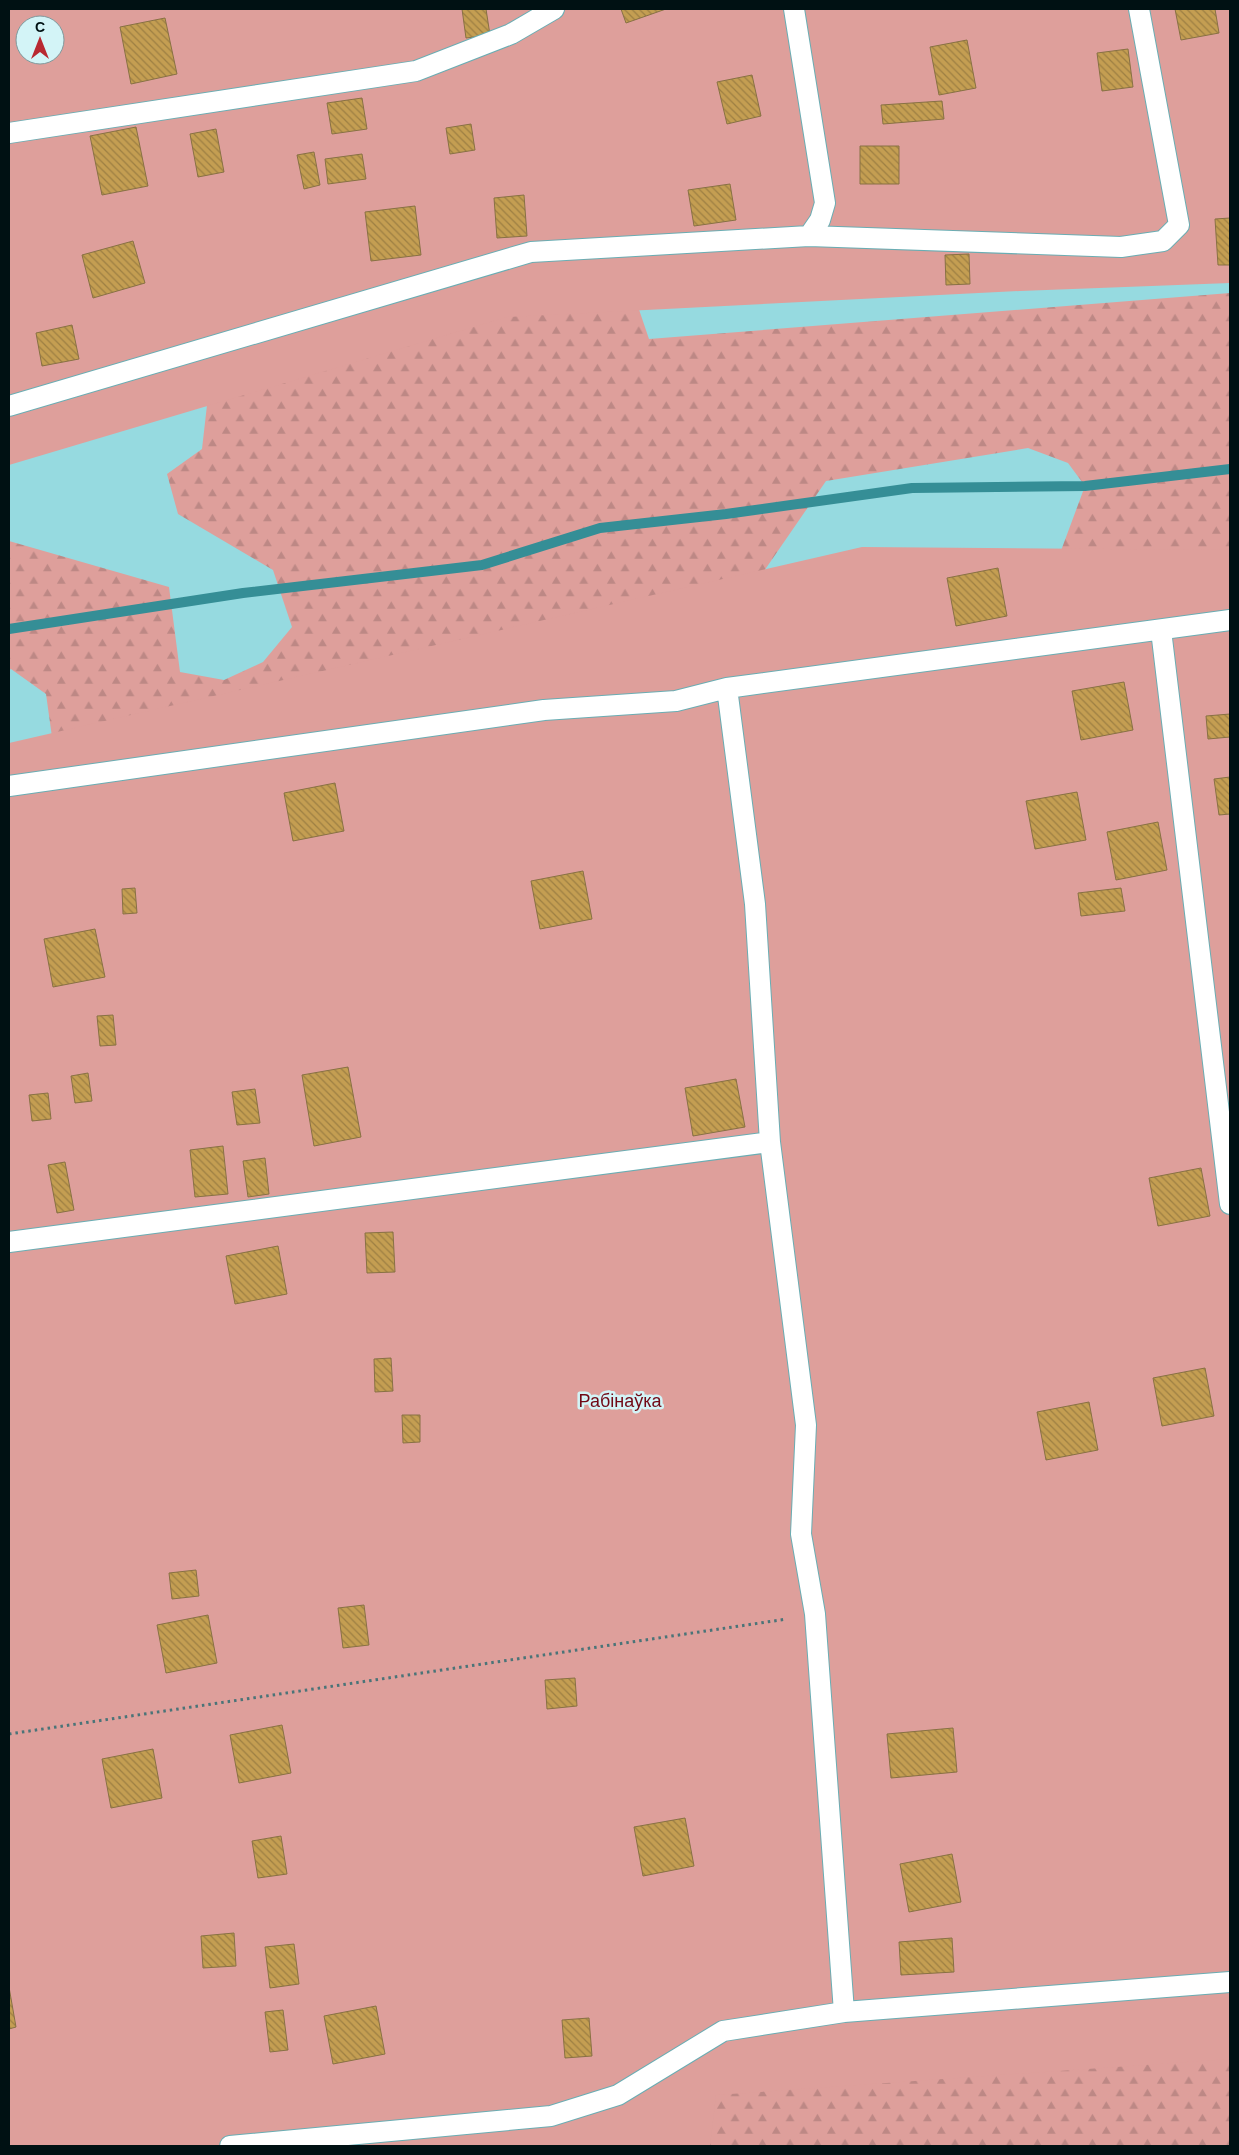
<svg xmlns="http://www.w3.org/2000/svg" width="1239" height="2155" font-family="'DM Sans',sans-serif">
  <defs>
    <pattern id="forest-firs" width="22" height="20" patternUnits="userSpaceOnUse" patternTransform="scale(1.25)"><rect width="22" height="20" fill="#de9f9b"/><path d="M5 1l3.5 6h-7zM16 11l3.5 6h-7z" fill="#bd8885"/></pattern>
    <pattern id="building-back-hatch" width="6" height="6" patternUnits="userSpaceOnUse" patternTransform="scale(1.25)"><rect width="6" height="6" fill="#c49e52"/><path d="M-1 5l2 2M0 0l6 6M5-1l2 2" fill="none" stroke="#9d7f43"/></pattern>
  </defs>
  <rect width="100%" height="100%" fill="#96dae0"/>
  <path fill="url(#forest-firs)" d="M629 280 649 339 1230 293V580L1049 583 1085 486 1068 463 1028 448 826 481 749 593 52 737 46 694 11 669 9 670V541L169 587 180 672 224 680 263 662 292 627 273 570 178 514 167 474 202 449 212 361Z
    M1230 1997V2146H665L748 2047Z"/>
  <path fill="#de9f9b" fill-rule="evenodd" d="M9 9H1230V283L1020 291 507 317 9 465ZM25 25H55V55H25Z
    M862 547 1230 550V2059L716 2095 710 2146H9V743Z"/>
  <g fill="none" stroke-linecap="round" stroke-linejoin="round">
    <path stroke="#358e96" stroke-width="10" d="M9 629 243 593 482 565 600 528 726 514 912 488 1085 486 1230 469"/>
  </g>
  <path fill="url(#building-back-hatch)" stroke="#887144" d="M462 9H486L490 35 466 38Z
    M621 9H666L626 23Z
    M1175 9H1215L1219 33 1181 40Z
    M165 18 177 74 131 84 120 27Z
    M967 40 976 88 939 95 930 47Z
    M1128 49 1133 87 1102 91 1097 53Z
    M752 75 761 116 727 124 717 82Z
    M362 98 367 129 332 134 327 103Z
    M942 101 944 119 883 124 881 105Z
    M471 124 475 150 450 154 446 128Z
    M136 127 148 186 102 195 90 136Z
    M216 129 224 172 198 177 190 134Z
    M860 146H899V184H860Z
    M314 152 320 185 304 189 297 155Z
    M362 154 366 179 328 184 325 159Z
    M730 184 736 220 694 226 688 190Z
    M524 195 527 236 497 238 494 198Z
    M415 206 421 255 371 261 365 212Z
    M1230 218V265H1218L1215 219Z
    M133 241 145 283 93 298 82 255Z
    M969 254 970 284 946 285 945 255Z
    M72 325 79 359 42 366 36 333Z
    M998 568 1007 616 956 626 947 578Z
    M1124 682 1133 730 1081 740 1072 691Z
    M1230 714V737L1208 739 1206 716Z
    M1230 777V814L1219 815 1214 779Z
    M335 783 344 831 293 841 284 793Z
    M1077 792 1086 840 1035 849 1026 801Z
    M1158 822 1167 870 1116 880 1107 832Z
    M583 871 592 919 540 929 531 881Z
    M135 888 137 913 123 914 122 889Z
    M1121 888 1125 911 1081 916 1078 893Z
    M95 929 105 977 53 987 44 939Z
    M113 1015 116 1045 100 1046 97 1016Z
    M348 1067 361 1137 314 1146 302 1075Z
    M88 1073 92 1101 75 1103 71 1076Z
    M736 1079 745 1127 693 1136 685 1088Z
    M255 1089 260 1123 237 1125 232 1092Z
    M48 1093 51 1119 32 1121 29 1095Z
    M223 1146 228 1194 195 1197 190 1150Z
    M265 1158 269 1194 248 1197 243 1161Z
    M65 1162 74 1210 57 1213 48 1165Z
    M1201 1168 1210 1216 1158 1226 1149 1178Z
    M393 1232 395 1272 367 1273 365 1233Z
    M278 1246 287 1294 235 1304 226 1256Z
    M391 1358 393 1391 375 1392 374 1359Z
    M1205 1368 1214 1416 1162 1426 1153 1378Z
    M1089 1402 1098 1450 1046 1460 1037 1412Z
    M402 1415H420V1442L403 1443Z
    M196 1570 199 1596 172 1599 169 1573Z
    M364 1605 369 1645 343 1648 338 1608Z
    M208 1615 217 1663 166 1673 157 1625Z
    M575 1678 577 1706 547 1709 545 1680Z
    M282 1725 291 1773 239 1783 230 1735Z
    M953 1728 957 1772 891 1778 887 1734Z
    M153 1749 162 1798 111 1808 102 1759Z
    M685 1818 694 1866 643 1876 634 1827Z
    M281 1836 287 1874 258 1878 252 1841Z
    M952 1854 961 1902 909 1912 900 1864Z
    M234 1933 236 1966 203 1968 201 1936Z
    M952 1938 954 1972 901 1975 899 1942Z
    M294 1944 299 1984 270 1988 265 1947Z
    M9 1987 16 2027 9 2029Z
    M376 2006 385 2054 333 2064 324 2016Z
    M283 2010 288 2050 270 2052 265 2012Z
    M589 2018 592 2056 565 2058 562 2020Z"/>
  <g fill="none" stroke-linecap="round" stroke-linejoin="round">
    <g stroke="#6aadb3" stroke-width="22">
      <path id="service" d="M9 133 416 71 511 34 554 9
        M809 236 1121 247 1163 241 1179 225 1139 9
        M9 406 531 252 809 236 820 220 825 203 794 9
        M1161 630 1230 1204
        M727 688 755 904 770 1142 806 1425 801 1534 815 1614 844 2012
        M9 786 544 710 676 701 727 688 1230 620
        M9 1242 770 1142
        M230 2146 551 2116 618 2095 723 2031 844 2012 1230 1982"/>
    </g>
    <path stroke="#4a7478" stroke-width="3" stroke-dasharray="2.5 4" stroke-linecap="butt" d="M9 1734 787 1619"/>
    <use href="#service" stroke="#fff" stroke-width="20"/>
  </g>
  <g text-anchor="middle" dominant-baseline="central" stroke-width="5" stroke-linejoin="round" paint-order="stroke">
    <g font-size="18" fill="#710815" stroke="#d3f4f7">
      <text x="620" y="1401">Рабінаўка</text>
    </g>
  </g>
  <rect width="1239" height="2155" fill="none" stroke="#001113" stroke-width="20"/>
  <g transform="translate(40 40)"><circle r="24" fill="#d3f4f7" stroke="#7f999c"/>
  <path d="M0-4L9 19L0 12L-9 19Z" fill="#b82831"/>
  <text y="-8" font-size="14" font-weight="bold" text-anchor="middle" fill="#001113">С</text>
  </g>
</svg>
